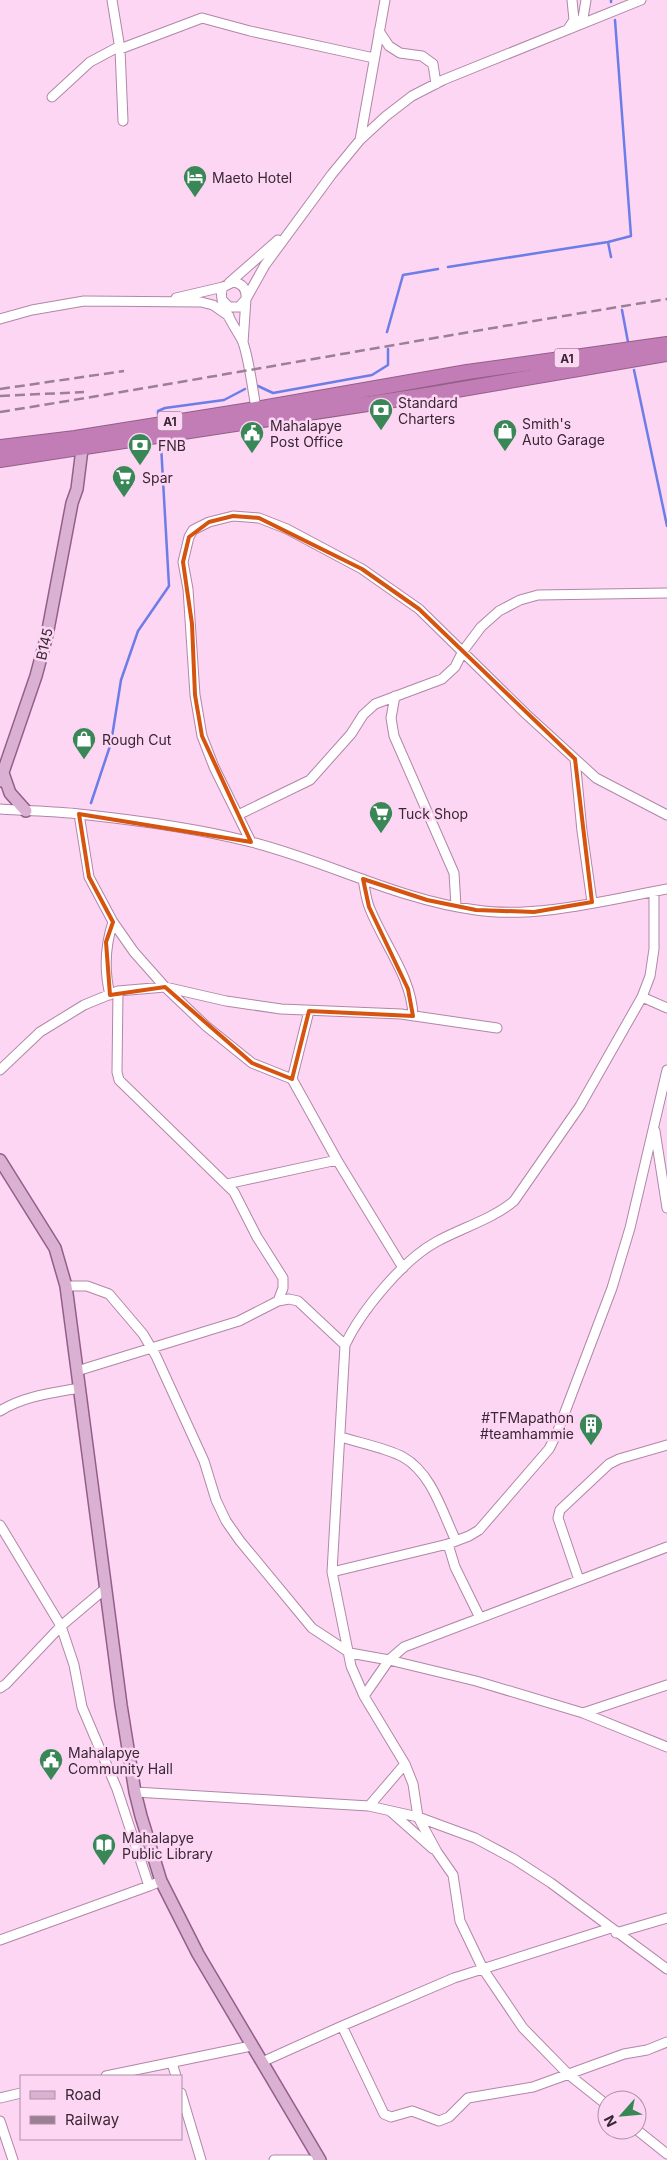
<svg xmlns="http://www.w3.org/2000/svg" width="667" height="2160" font-family="Inter,sans-serif">
  <rect width="100%" height="100%" fill="#fcd6f3"/>
  <g fill="none" stroke-linecap="round" stroke-linejoin="round">
    <path stroke="#6c7de8" stroke-width="2.5" d="M611 0V2
      M608 242 611 257
      M448 267 608 242 631 236 615 20
      M622 310 628 342
      M387 332 403 275 438 269
      M634 370 667 526
      M258 386 273 393 372 375 388 365V349
      M158 415V411L165 408 224 400 245 389
      M91 803 111 743 121 680 138 631 169 586 161 445"/>
    <g stroke="#b186a8" stroke-width="11">
      <path id="minor" d="M112 0 120 49 123 121
        M577 24 583 18 586 0
        M568 29 574 20 572 0
        M379 31 389 46 400 53 422 56 433 64 436 84
        M120 49 202 18 250 31 374 58
        M52 97 90 62 120 46
        M360 140 385 0
        M229 283 278 240
        M176 298 223 287
        M222 300 229 307H239L246 299C247 289 242 283 233 282L223 287C216 301 235 327 242 340 249 356 253 394 257 413
        M0 319 32 310 84 301 201 302 213 305 229 316
        M243 343 246 299 265 265 332 174 360 140 386 116 412 96 443 80 641 0
        M395 696 391 718 394 736 454 873 456 906
        M575 759 582 831 592 902
        M0 809C26 811 53 811 79 814 136 820 196 828 251 842 327 861 398 900 476 910 536 919 607 900 667 889
        M79 814 89 877 113 922 134 952 165 987 206 1026 252 1063 292 1079 337 1160 403 1268
        M238 815 310 780 351 734 363 715 375 704 442 679 455 667 463 651 481 627 499 611 520 600 538 595 667 593
        M251 842 214 767 202 736 195 695 188 589 183 562 189 537 193 530 209 522 233 516 259 518 287 529 362 569 419 609 526 714 596 778 667 815
        M363 879C365 889 366 900 370 909 384 944 412 978 413 1016
        M118 991 117 1072 119 1080 234 1192 257 1237 283 1278V1288L278 1301
        M110 995C104 970 105 946 113 922
        M642 997 667 1008
        M0 1070 40 1032 84 1005 118 991 165 987 226 1001 281 1009 401 1014 497 1028
        M292 1079 309 1011
        M655 1131 667 1208
        M227 1184 337 1160
        M66 1286H87L109 1294 143 1334 156 1356 204 1461 216 1500 226 1521 240 1541 312 1628 350 1653 389 1660 476 1681 583 1713 667 1747
        M77 1371 239 1321 278 1301 289 1299 298 1301 345 1345
        M0 1411C24 1396 52 1393 79 1388
        M341 1437C360 1443 386 1448 403 1457 432 1473 443 1514 456 1541
        M0 1525 61 1626 74 1665 82 1707 117 1789 149 1886 161 1881
        M448 1544 455 1567 480 1618
        M332 1572 448 1544 469 1536 479 1530 549 1449 557 1433 612 1288 630 1228 667 1070
        M579 1580 558 1518 560 1510 609 1464 619 1459 667 1445
        M0 1688 6 1684 61 1626 106 1588
        M364 1696 351 1666 332 1572 345 1345C361 1311 403 1260 436 1242 461 1228 491 1220 514 1201L580 1106 642 997 650 976 654 949V892
        M583 1713 667 1685
        M135 1792 369 1806 418 1817 475 1838 514 1859 551 1883 667 1969
        M369 1806 405 1764
        M390 1811 433 1849
        M616 1933 667 1918
        M0 1940 149 1886
        M342 2026 384 2114 391 2117 412 2111 439 2121 449 2117 468 2098 533 2087 624 2054 647 2050 667 2042
        M262 2062 342 2026 454 1978 611 1928
        M172 2063 176 2076
        M106 2076 251 2046
        M181 2093 201 2160
        M0 2098 21 2093
        M607 2105 568 2074 523 2028 483 1969 460 1921 453 1875 437 1852 418 1817 413 1784 405 1764 364 1696 389 1660 404 1647 667 1547
        M0 2121 13 2160
        M637 2130 667 2154
        M274 2160H309"/>
    </g>
    <g stroke="#935f89" stroke-width="14">
      <path id="major" d="M3 773 10 793 26 811
        M0 781 36 676 47 635 72 503 77 489 83 441
        M0 1160 55 1248 66 1286 121 1705 135 1792 141 1816 161 1881 198 1954 320 2160"/>
    </g>
    <g stroke="#935f89" stroke-width="16">
      <path id="highway" d="M0 447 75 438 256 409 467 372 667 344
        M0 460 433 394 667 354"/>
    </g>
    <use href="#minor" stroke="#fff" stroke-width="9"/>
    <use href="#major" stroke="#dbb1d3" stroke-width="11"/>
    <use href="#highway" stroke="#c37db6" stroke-width="14"/>
    <path stroke="#9b7f95" stroke-width="2.5" stroke-dasharray="10 5" stroke-linecap="butt" d="M0 389 124 371
      M0 396 84 392
      M0 412C223 376 444 335 667 299"/>
  </g>
  <path fill="none" stroke="#d65410" stroke-width="4" stroke-linejoin="round" d="M233 516 259 518 362 569 419 609 575 759 592 902 534 912 476 910 427 900 363 879 369 907 408 989 413 1016 309 1011 292 1079 252 1063 165 987 110 995 106 942 113 922 89 877 79 814 251 842 202 736 195 695 192 624 183 562 189 537 209 522Z"/>
  <defs>
    <g id="hotel-pin" transform="scale(1.25)"><path d="M0 17L-7.5 6A9.5 9.5 0 1 1 7.5 6Z" fill="#398757" stroke="#fcd6f3"/><path d="M-6-4.5h1.5V1H6V5H4.5V3h-9V5H-6ZM-4 0a1.8 1.8 0 1 1 3.6 0ZM.5 0V-2.5h3Q6-2.5 6 0Z" fill="#fff"/></g>
    <g id="bank-pin" transform="scale(1.25)"><path d="M0 17L-7.5 6A9.5 9.5 0 1 1 7.5 6Z" fill="#398757" stroke="#fcd6f3"/><path d="M-6-4H6V4H-6ZM0-2.3a2.3 2.3 0 1 0 0 4.6a2.3 2.3 0 1 0 0-4.6Z" fill="#fff"/></g>
    <g id="shop-pin" transform="scale(1.25)"><path d="M0 17L-7.5 6A9.5 9.5 0 1 1 7.5 6Z" fill="#398757" stroke="#fcd6f3"/><path d="M-5-2.5h2.3a2.7 3.5 0 0 1 5.4 0H5L5.5 6h-11ZM-1.5-2.5h3a1.5 2.3 0 0 0-3 0Z" fill="#fff"/></g>
    <g id="civic-pin" transform="scale(1.25)"><path d="M0 17L-7.5 6A9.5 9.5 0 1 1 7.5 6Z" fill="#398757" stroke="#fcd6f3"/><path d="M-.6-6.5H3V-4.5H.6V-3L4-1V1h2V6H-6V1h2V-1L-.6-3ZM-1.2 2.5V6h2.4V2.5Z" fill="#fff"/></g>
    <g id="supermarket-pin" transform="scale(1.25)"><path d="M0 17L-7.5 6A9.5 9.5 0 1 1 7.5 6Z" fill="#398757" stroke="#fcd6f3"/><path d="M-6-5.5h2.5l.6 2H6L4.5 2H-2.5L-4.4-4H-6ZM-1.5 3.2a1.3 1.3 0 1 0 .1 0ZM3 3.2a1.3 1.3 0 1 0 .1 0Z" fill="#fff"/></g>
    <g id="building-pin" transform="scale(1.25)"><path d="M0 17L-7.5 6A9.5 9.5 0 1 1 7.5 6Z" fill="#398757" stroke="#fcd6f3"/><path d="M-4-6H4V6H1V3H-1V6H-4ZM-2.5-4.3h1.7v1.8h-1.7ZM.8-4.3h1.7v1.8H.8ZM-2.5-1h1.7V.8h-1.7ZM.8-1h1.7V.8H.8Z" fill="#fff"/></g>
    <g id="library-pin" transform="scale(1.25)"><path d="M0 17L-7.5 6A9.5 9.5 0 1 1 7.5 6Z" fill="#398757" stroke="#fcd6f3"/><path d="M-6-4Q-3-5.5-.7-3.5V5Q-3 3-6 4ZM6-4Q3-5.5 .7-3.5V5Q3 3 6 4Z" fill="#fff"/></g>
  </defs>
  <g fill-rule="evenodd">
    <use href="#hotel-pin" x="195" y="177"/>
    <use href="#bank-pin" x="381" y="410"/>
    <use href="#shop-pin" x="505" y="431"/>
    <use href="#civic-pin" x="252" y="433"/>
    <use href="#bank-pin" x="140" y="445"/>
    <use href="#supermarket-pin" x="124" y="477"/>
    <use href="#shop-pin" x="84" y="739"/>
    <use href="#supermarket-pin" x="381" y="813"/>
    <use href="#building-pin" x="591" y="1425"/>
    <use href="#civic-pin" x="51" y="1760"/>
    <use href="#library-pin" x="104" y="1845"/>
  </g>
  <g text-anchor="middle" dominant-baseline="central" stroke-width="5" stroke-linejoin="round" paint-order="stroke">
    <g fill="#fcd6f3" stroke="#745c6e" stroke-width="1">
      <rect x="554.5" y="348.5" width="25" height="19" rx="4"/>
      <rect x="157.5" y="411.5" width="25" height="19" rx="4"/>
    </g>
    <g font-size="12" font-weight="bold" fill="#392735">
      <text x="567" y="358">A1</text>
      <text x="170" y="421">A1</text>
    </g>
    <g font-size="14" fill="#392735" stroke="#fcd6f3" text-anchor="start">
      <text x="212" y="177">Maeto Hotel</text>
      <text x="398" y="402">Standard<tspan x="398" dy="16">Charters</tspan></text>
      <text x="522" y="423">Smith's<tspan x="522" dy="16">Auto Garage</tspan></text>
      <text x="270" y="425">Mahalapye<tspan x="270" dy="16">Post Office</tspan></text>
      <text x="158" y="445">FNB</text>
      <text x="142" y="477">Spar</text>
      <text x="102" y="739">Rough Cut</text>
      <text x="398" y="813">Tuck Shop</text>
      <text x="574" y="1417" text-anchor="end">#TFMapathon<tspan x="574" dy="16">#teamhammie</tspan></text>
      <text x="68" y="1752">Mahalapye<tspan x="68" dy="16">Community Hall</tspan></text>
      <text x="122" y="1837">Mahalapye<tspan x="122" dy="16">Public Library</tspan></text>
    </g>
    <g font-size="14" fill="#392735" stroke="#fcd6f3">
      <text transform="translate(44 644) rotate(-77)">B145</text>
    </g>
  </g>
  <rect x="20" y="2075" width="162" height="65" fill="#fcd6f3" stroke="#ae90a7"/>
  <rect x="30" y="2091" width="25" height="8" fill="#dbb1d3" stroke="#ae90a7"/>
  <text x="65" y="2100" font-size="15" fill="#392735">Road</text>
  <rect x="30" y="2116" width="25" height="8" fill="#9b7f95" stroke="#ae90a7"/>
  <text x="65" y="2125" font-size="15" fill="#392735">Railway</text>
  <g transform="translate(622 2115) rotate(243)"><circle r="24" fill="#fcd6f3" stroke="#ae90a7"/>
  <path d="M0-4L9 19L0 12L-9 19Z" fill="#398757"/>
  <text y="-8" font-size="14" font-weight="bold" text-anchor="middle" fill="#392735">N</text>
  </g>
</svg>
